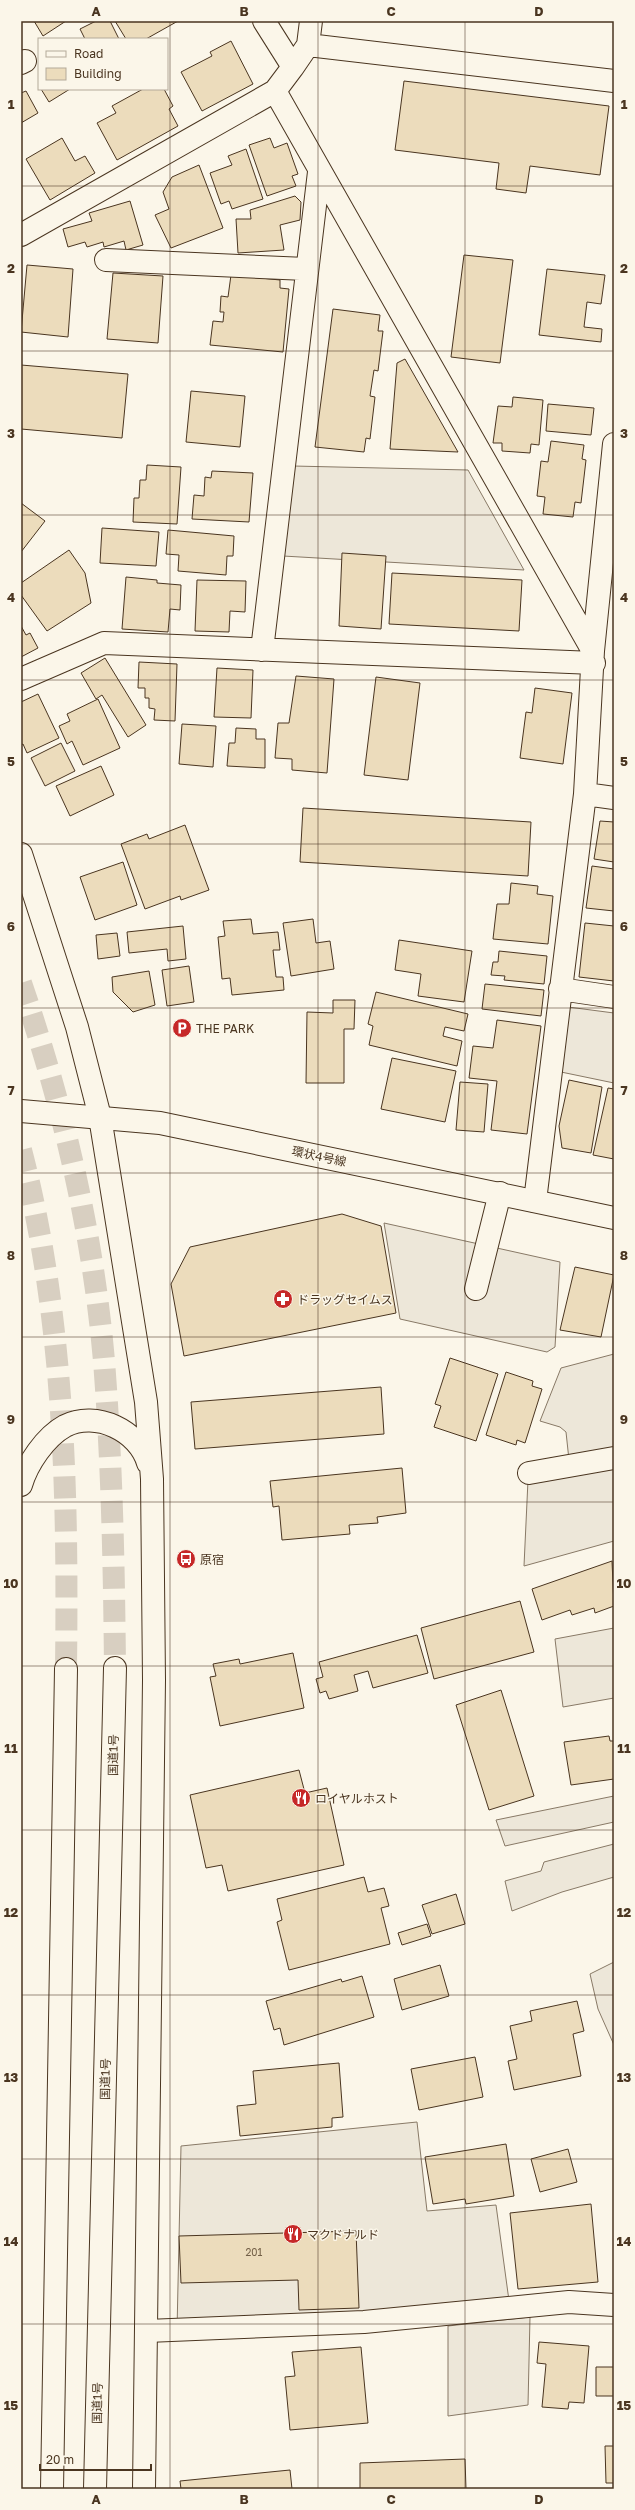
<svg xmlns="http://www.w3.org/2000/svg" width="635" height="2510" font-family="'Golos Text','Noto Sans JP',sans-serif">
  <rect width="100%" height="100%" fill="#fbf6e9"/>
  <path fill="#ede7d9" stroke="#887966" d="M293 466 468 470 524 570 283 556Z
    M568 1007 614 1013V1083L561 1072Z
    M384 1223 560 1262 555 1347 547 1352 400 1319Z
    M614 1354V1452L569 1460 566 1432 560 1427 540 1421 561 1368Z
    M614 1461V1541L524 1566 528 1480Z
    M614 1628V1698L563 1707 555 1639Z
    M614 1796V1822L505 1846 496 1820Z
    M614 1844V1877L562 1892 512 1911 505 1881 541 1871 544 1862Z
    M614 1962V2045L598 2009 590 1974Z
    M417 2122 427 2211 496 2205 510 2308 177 2331 181 2146Z
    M530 2317 528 2405 448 2416V2326Z"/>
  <path fill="#ecdcbc" stroke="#4a3520" d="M34 21H66L43 36Z
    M96 21H110L119 39H85L80 29Z
    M115 21H178L146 39H126Z
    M231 41 253 84 202 111 181 72 212 56 210 52Z
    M404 81 609 106 600 175 530 166 526 193 496 189 499 163 395 150Z
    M41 89H70L49 102Z
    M143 89H164L173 106 169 109 178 126 117 160 97 123 116 113 112 106Z
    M26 91 38 113 21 123V93Z
    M62 138 75 161 85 156 95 173 50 200 26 159Z
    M270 138 274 148 287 143 298 174 292 176 296 186 267 196 249 145Z
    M246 149 263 199 232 209 229 201 221 204 210 173 232 165 228 156Z
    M199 165 223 228 171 248 155 215 169 209 163 192 172 177Z
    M295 196 301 202 300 220 280 225 284 250 238 253 236 219H251L250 210Z
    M130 201 143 245 126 250 124 241 104 247 103 242 87 247 85 242 68 247 63 229 92 221 89 213Z
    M464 255 513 260 500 363 451 357Z
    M27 265 73 269 68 337 21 332Z
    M547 269 605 275 601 304 587 302 584 327 602 329 601 342 539 335Z
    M113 273 163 276 158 343 107 339Z
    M231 275 280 280V288L289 289 283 352 210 345 213 321 223 322 224 312H220L221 296 228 297Z
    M333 309 380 315 378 331H383L378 371 374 370 370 396 375 397 370 439 366 438 364 452 315 447Z
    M405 359 458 452 390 449 397 363Z
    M21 365 128 374 122 438 21 429Z
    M191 391 245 396 240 447 186 442Z
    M513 397 543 400 539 445 531 444 530 453 502 451V443H493L498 406 512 407Z
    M548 404 594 408 591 435 546 431Z
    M551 441 584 445 582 459 586 460 581 503 575 502 573 517 543 514 545 497 537 496 541 461 548 462Z
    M147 465 181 467 177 524 133 522 134 498H139L140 480H146Z
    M212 471 253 473 249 522 192 519 194 495 204 496 205 477 211 478Z
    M21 503 45 521 21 552Z
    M102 528 159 532 156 566 100 563Z
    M168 530 234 536 233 556H227L226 575 178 571 179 555 166 554Z
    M69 550 85 573 91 603 47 631 21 595V583Z
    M342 553 386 556 381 629 339 626Z
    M392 573 522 580 519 631 389 624Z
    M126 577 157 580V583L181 585 180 610 170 609 168 632 122 629Z
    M197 580 246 581 245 612 230 611 229 632 195 631Z
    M21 626 26 635 30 633 38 648 21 657Z
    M105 658 146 725 128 737 102 695 96 699 81 673Z
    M139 662 177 664 175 721 154 720 155 709 149 708V698H145V688H138Z
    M217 668 253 670 251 718 214 717Z
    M296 676 334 679 327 773 292 770V759L275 758 278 723H289Z
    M376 677 420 683 408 780 364 775Z
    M535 688 572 693 563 764 520 758 526 712 532 713Z
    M38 694 59 738 27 753 23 744 21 745V702Z
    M98 699 120 748 83 765 72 741 67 744 59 726 70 721 67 714Z
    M182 724 216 726 213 767 179 764Z
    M236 728 256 729V739H265V768L227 766 229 743H235Z
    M61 743 75 771 45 786 31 758Z
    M101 766 114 795 70 816 56 786Z
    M303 808 531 822 528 876 300 862Z
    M600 821 614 822V862L594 859Z
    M185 825 209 890 181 900 180 896 145 909 121 844 147 834 149 839Z
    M123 862 137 905 95 920 80 877Z
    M592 866 614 869V911L586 908Z
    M511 883 538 886 537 894 553 896 548 944 493 939 497 904H509Z
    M251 919 253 934 278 932 280 950H273L276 977H283L284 990 232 995 230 978 222 979 218 937 225 936 223 921Z
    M313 919 316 943 330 941 334 969 291 976 283 923Z
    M585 923 614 926V981L579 977Z
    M183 926 186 959 168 961 167 949 129 953 127 932Z
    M117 933 120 956 98 959 96 935Z
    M399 940 472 951 464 1002 418 996 421 974 395 970Z
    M499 951 547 956 544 984 504 980 505 976 491 975 493 962H498Z
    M189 966 194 1002 167 1006 162 970Z
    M149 971 155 1005 133 1012 113 992 112 977Z
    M485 984 544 990 541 1016 482 1009Z
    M376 992 468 1014 464 1031 445 1027 443 1036 462 1041 457 1066 369 1045 373 1026 368 1024Z
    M333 1000H355L354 1029H344V1083H306L307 1012 333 1013Z
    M497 1020 541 1026 527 1134 491 1130 497 1081 469 1078 473 1046 493 1048Z
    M392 1058 456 1071 445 1122 381 1109Z
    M569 1080 602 1087 591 1153 562 1148 559 1126Z
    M460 1082 488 1084 484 1132 456 1130Z
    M608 1088 614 1089V1159L593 1155Z
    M342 1214 381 1226 396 1313 184 1356 171 1284 190 1247Z
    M575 1267 614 1275 601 1337 560 1330Z
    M450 1358 498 1374 476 1441 434 1427 441 1406 435 1404Z
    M506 1372 533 1381 532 1386 542 1389 525 1443 517 1440 516 1445 486 1435Z
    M381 1387 384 1434 195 1449 191 1402Z
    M402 1468 406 1513 377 1517 378 1523 349 1525 350 1534 282 1540 279 1506 273 1507 270 1481Z
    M612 1561 614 1606 595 1613 594 1608 572 1615 570 1610 542 1620 532 1589Z
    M520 1601 534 1652 434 1679 421 1628Z
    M417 1635 428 1673 373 1688 368 1671 354 1675 358 1691 329 1699 326 1691 320 1693 316 1679 323 1677 319 1662Z
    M293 1653 304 1708 220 1726 210 1677 216 1676 213 1664 239 1659 240 1664Z
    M501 1690 534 1796 489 1810 456 1705Z
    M609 1736 610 1741H614V1779L571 1785 564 1742Z
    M299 1770 305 1793 327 1788 344 1865 228 1891 222 1865 206 1868 190 1795Z
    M364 1877 368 1892 384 1888 389 1906 381 1908 390 1944 289 1970 277 1922 282 1920 277 1899Z
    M456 1894 465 1924 432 1934 422 1905Z
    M427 1924 431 1936 402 1945 398 1933Z
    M440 1965 449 1996 402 2010 394 1979Z
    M362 1976 374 2017 284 2045 280 2028 274 2030 266 2001 341 1979 342 1982Z
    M577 2001 584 2031 573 2034 581 2076 514 2090 508 2061 517 2059 510 2026 532 2021 530 2011Z
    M475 2057 483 2097 419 2110 411 2069Z
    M339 2063 343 2117 332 2118V2127L240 2136 237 2106 256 2104 253 2071Z
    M506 2144 514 2196 466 2204 465 2199 433 2204 425 2157Z
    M568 2149 577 2182 540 2192 531 2159Z
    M591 2204 598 2282 518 2289 510 2213Z
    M356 2231 359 2308 299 2310 298 2280 181 2283 179 2236Z
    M539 2342 589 2346 584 2403 569 2402 568 2409 542 2407 546 2364 537 2363Z
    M361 2347 368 2423 290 2430 285 2377 295 2376 292 2352Z
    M596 2367H614V2396H596Z
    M605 2446H614V2483H606Z
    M465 2459 466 2489H360V2463Z
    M290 2470 292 2489H181L180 2481Z"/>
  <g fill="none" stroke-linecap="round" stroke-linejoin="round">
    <path stroke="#d8cfc1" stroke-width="22" stroke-dasharray="22 11" stroke-linecap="butt" d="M21 983C63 1105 93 1233 104 1361 112 1464 114 1566 115 1668
      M21 1150C65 1319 68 1495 66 1669"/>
    <g stroke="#4a3520" stroke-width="24">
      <path id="minor" d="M264 21 293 67 275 91 593 651
        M308 45 311 21
        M21 63 25 61
        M293 67 308 45 614 81
        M21 235 275 91
        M106 260 306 269
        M262 650 319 172
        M21 679 104 643 594 663
        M585 794 614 798
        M560 989 614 997
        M535 1201 585 794 593 651 614 444
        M476 1289 500 1193
        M529 1473 614 1458
        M147 2331 364 2322 569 2302 614 2305"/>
    </g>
    <g stroke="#4a3520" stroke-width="24">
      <path id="major" d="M21 1111 160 1123 614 1218"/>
    </g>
    <g stroke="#4a3520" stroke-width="24">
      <path id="highway" d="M21 854 77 1027 100 1117 146 1402 152 1479 154 1680 144 2489
        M21 1485C27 1464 45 1437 65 1426 96 1410 139 1431 148 1463
        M52 2489 66 1669
        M95 2489 115 1668"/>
    </g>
    <use href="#minor" stroke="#fbf6e9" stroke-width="22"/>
    <use href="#major" stroke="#fbf6e9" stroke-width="22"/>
    <use href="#highway" stroke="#fbf6e9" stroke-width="22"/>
  </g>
  <path fill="none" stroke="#4a3520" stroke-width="1" stroke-opacity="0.55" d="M170 21V2489M318 21V2489M465 21V2489M21 186H614M21 351H614M21 515H614M21 680H614M21 844H614M21 1008H614M21 1173H614M21 1337H614M21 1502H614M21 1666H614M21 1830H614M21 1995H614M21 2159H614M21 2324H614"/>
  <defs>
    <g id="parking-disc" transform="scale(1)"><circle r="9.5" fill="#c62828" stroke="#fbf6e9"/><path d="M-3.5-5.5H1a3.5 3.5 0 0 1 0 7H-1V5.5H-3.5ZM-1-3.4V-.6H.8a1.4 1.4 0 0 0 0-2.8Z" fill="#fff"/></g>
    <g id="pharmacy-disc" transform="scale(1)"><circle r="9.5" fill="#c62828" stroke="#fbf6e9"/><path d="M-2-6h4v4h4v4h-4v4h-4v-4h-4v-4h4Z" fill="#fff"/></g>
    <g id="bus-disc" transform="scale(1)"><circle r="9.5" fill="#c62828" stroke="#fbf6e9"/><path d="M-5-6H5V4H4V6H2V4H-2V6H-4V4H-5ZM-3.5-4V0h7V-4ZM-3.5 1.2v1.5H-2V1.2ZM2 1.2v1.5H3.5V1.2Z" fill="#fff"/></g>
    <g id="restaurant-disc" transform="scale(1)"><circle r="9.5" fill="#c62828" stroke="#fbf6e9"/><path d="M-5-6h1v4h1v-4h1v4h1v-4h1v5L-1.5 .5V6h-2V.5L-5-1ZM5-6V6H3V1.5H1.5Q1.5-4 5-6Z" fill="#fff"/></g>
  </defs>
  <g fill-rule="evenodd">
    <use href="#parking-disc" x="182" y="1028"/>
    <use href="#pharmacy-disc" x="283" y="1299"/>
    <use href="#bus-disc" x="186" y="1559"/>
    <use href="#restaurant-disc" x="301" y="1798"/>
    <use href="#restaurant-disc" x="293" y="2234"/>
  </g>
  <g text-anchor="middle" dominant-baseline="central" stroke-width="3" stroke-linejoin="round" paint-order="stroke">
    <g font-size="10" fill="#725f47">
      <text x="254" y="2252">201</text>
    </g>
    <g font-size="12" fill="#4a3520" stroke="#fbf6e9" text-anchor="start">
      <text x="196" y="1028">THE PARK</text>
      <text x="297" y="1299">ドラッグセイムス</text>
      <text x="200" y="1559">原宿</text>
      <text x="315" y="1798">ロイヤルホスト</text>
      <text x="307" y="2234">マクドナルド</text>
    </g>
    <g font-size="12" fill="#4a3520" stroke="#fbf6e9">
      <text transform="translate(319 1156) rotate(12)">環状4号線</text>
      <text transform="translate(113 1755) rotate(-89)">国道1号</text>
      <text transform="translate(105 2079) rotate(-89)">国道1号</text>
      <text transform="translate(97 2403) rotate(-89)">国道1号</text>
    </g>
  </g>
  <rect width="635" height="2510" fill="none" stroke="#fbf6e9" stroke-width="44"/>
  <rect x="38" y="38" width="130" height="52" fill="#fbf6e9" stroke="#b4a999"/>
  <rect x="46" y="51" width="20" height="6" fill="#fbf6e9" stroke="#b4a999"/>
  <text x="74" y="58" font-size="12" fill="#4a3520">Road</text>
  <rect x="46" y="68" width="20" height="12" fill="#ecdcbc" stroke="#b4a999"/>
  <text x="74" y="78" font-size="12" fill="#4a3520">Building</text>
  <path d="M40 2464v6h111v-6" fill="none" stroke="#4a3520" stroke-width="2"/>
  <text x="46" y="2464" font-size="12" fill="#4a3520" stroke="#fbf6e9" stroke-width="3" paint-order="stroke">20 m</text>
  <rect x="22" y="22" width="591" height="2466" fill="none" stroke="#4a3520" stroke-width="1.5"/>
  <g font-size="13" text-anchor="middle" font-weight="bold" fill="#4a3520">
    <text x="96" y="16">A</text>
    <text x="244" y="16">B</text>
    <text x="391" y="16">C</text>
    <text x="539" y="16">D</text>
    <text x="11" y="109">1</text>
    <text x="624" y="109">1</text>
    <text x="11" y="273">2</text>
    <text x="624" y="273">2</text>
    <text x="11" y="438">3</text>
    <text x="624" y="438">3</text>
    <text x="11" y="602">4</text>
    <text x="624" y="602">4</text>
    <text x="11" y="766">5</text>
    <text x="624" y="766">5</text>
    <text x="11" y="931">6</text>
    <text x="624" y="931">6</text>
    <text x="11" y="1095">7</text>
    <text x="624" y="1095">7</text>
    <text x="11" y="1260">8</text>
    <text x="624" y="1260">8</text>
    <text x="11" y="1424">9</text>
    <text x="624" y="1424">9</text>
    <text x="11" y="1588">10</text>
    <text x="624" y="1588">10</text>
    <text x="11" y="1753">11</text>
    <text x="624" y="1753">11</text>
    <text x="11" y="1917">12</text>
    <text x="624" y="1917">12</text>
    <text x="11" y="2082">13</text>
    <text x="624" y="2082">13</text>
    <text x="11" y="2246">14</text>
    <text x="624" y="2246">14</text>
    <text x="11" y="2410">15</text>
    <text x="624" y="2410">15</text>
    <text x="96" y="2504">A</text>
    <text x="244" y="2504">B</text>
    <text x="391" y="2504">C</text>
    <text x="539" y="2504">D</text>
  </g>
</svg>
